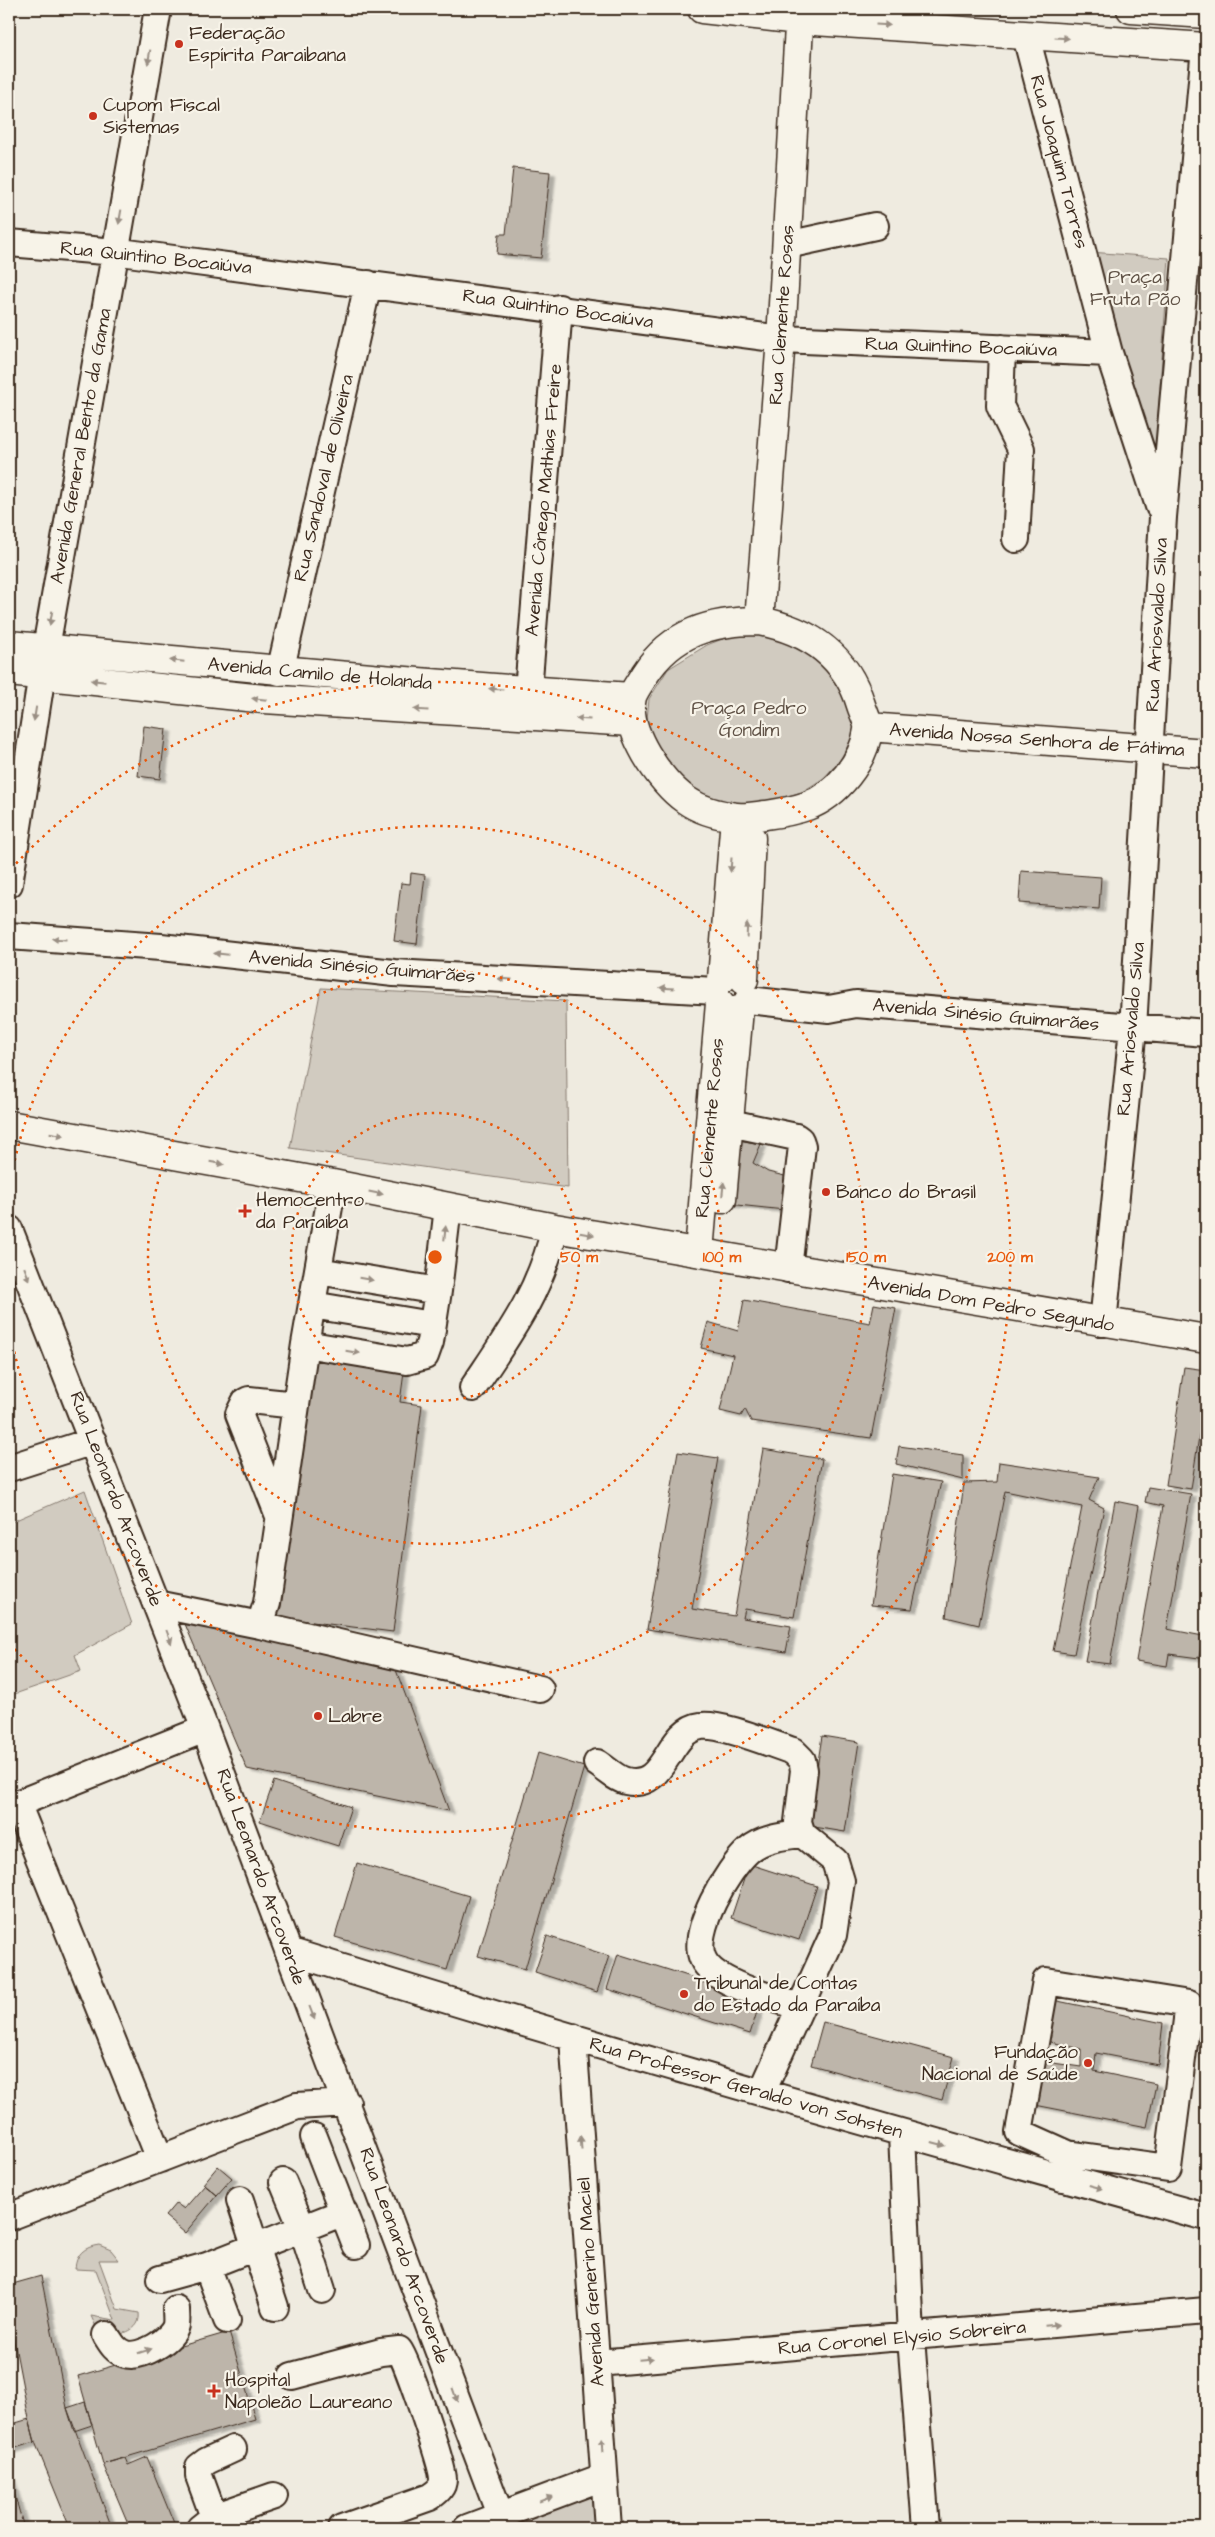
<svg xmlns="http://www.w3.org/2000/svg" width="1215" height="2537" font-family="'Architects Daughter',sans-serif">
  <defs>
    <filter id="shadow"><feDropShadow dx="5.5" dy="3" stdDeviation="1" flood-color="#0004"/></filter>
  </defs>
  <rect width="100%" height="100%" fill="#efebe0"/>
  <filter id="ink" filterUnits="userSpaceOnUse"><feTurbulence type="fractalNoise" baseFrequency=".02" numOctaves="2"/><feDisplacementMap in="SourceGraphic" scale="10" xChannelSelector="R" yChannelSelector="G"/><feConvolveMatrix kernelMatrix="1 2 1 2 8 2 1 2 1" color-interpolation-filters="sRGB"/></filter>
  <g filter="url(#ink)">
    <path fill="#d1cbc0" stroke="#867a6f" d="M1090 252 1169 258 1154 473Z
      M740 632 782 638 821 655 850 689 854 734 840 760 824 778 802 792 757 804 714 805 677 785 646 729 649 699 668 669 707 645Z
      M321 988 566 1001 568 1188 290 1148Z
      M85 1490 132 1624 75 1655 81 1671 9 1696V1523Z
      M99 2245 111 2250 119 2260H99L117 2309 139 2313C141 2329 126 2333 113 2336L96 2327 91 2316 115 2320 96 2270 75 2269C76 2254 84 2247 99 2245Z
      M592 2496 595 2528H517L515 2524Z"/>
    <path fill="#bdb5aa" stroke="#3b2a1e" filter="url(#shadow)" d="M513 168 550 172 541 258 497 254 499 234H506Z
      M144 726 166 729 160 779 138 776Z
      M1021 871 1101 877 1099 909 1019 903Z
      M411 873 425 875 417 944 394 941 401 883 410 884Z
      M733 1139 761 1144 753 1163 768 1172 793 1178 794 1211 728 1204Z
      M744 1300 870 1323 874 1304 896 1308 871 1438 751 1421 745 1409 741 1416 720 1411 733 1355 701 1348 708 1322 738 1331Z
      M305 1353 405 1365 400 1402 422 1405 393 1632 272 1617Z
      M1184 1367 1206 1370V1390L1191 1489 1166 1485Z
      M899 1446 963 1455V1480L896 1464Z
      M763 1449 822 1459 794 1617 745 1609 743 1618 791 1626 786 1652 647 1629 678 1452 718 1458 692 1609 734 1616Z
      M999 1462 1099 1477 1089 1500 1104 1508 1074 1654 1053 1651 1082 1507 1005 1491 979 1625 946 1617 964 1483 997 1482Z
      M892 1474 941 1482 912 1609 871 1605Z
      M1148 1487 1191 1494 1167 1629 1203 1636 1199 1658 1169 1654 1167 1666 1136 1661 1163 1506 1145 1502Z
      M1115 1501 1139 1506 1110 1664 1085 1661Z
      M182 1617 393 1662 449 1811 247 1769Z
      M822 1736 859 1742 845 1832 808 1826Z
      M538 1753 584 1767 525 1969 478 1956Z
      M274 1781 351 1807 338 1846 260 1821Z
      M357 1863 469 1896 447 1970 335 1937Z
      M749 1864 817 1886 799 1940 731 1918Z
      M547 1936 609 1956 597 1992 535 1972Z
      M618 1954 761 1999 750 2034 607 1989Z
      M1048 1999 1163 2023 1158 2065 1096 2053 1094 2071 1156 2084 1147 2127 1030 2104 1039 2061 1081 2067V2049L1042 2040Z
      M823 2022 954 2057 942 2100 811 2065Z
      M218 2166 232 2178 217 2195 203 2184Z
      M205 2185 217 2195 185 2233 165 2216 176 2203 184 2209Z
      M41 2276 67 2408 112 2528H70L35 2442 29 2419 9 2315V2285Z
      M229 2332 255 2419 103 2464 78 2376Z
      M85 2402 92 2425 74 2431 67 2408Z
      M29 2419 35 2442 9 2450V2425Z
      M147 2457 176 2528H130L103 2464 125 2458 128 2465Z
      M9 2475 24 2528H9Z"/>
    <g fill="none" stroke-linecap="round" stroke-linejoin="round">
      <g stroke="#3b2a1e" stroke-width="30">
        <path id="minor" d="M1026 36 1109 353 1159 506
          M9 243 128 253 781 339 1109 353
          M787 245 875 226
          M1002 348 1000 406 1021 449 1016 539
          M280 672 368 284
          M528 691 559 308
          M9 884 46 648 158 9
          M9 936 161 947 394 973 716 991
          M748 1000 829 1009 856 1004 1206 1033
          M730 1123 796 1137 800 1140 802 1146 788 1269
          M9 1229 205 1729 505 2528
          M318 1271 438 1291
          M312 1305 432 1325
          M1103 1323 1133 1028 1163 517 1205 47
          M305 1344 407 1361 425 1356 430 1342 438 1291 448 1207
          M473 1388C509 1334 540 1293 555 1228
          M9 1468 93 1441
          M279 1516 239 1414 245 1402 249 1400 296 1405
          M156 1604 260 1625 267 1603 305 1344 333 1184
          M260 1625 540 1689
          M597 1763C605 1768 616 1779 626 1781 667 1791 666 1730 701 1726 721 1723 771 1744 793 1751L802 1760 804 1770 798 1822 802 1834 835 1861 841 1881 833 1935 762 2092
          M17 1803 160 2159
          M9 1807 205 1729
          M288 1951C592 2046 899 2133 1206 2217
          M800 2007C775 1998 714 1984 703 1959 690 1932 728 1869 748 1851 762 1838 784 1836 802 1834
          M573 2037 608 2528
          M902 2134 911 2338 926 2528
          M314 2137 356 2245
          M1062 2178 1068 2154 1168 2168 1189 2004 1046 1981 1019 2132 1068 2154
          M283 2182 302 2228 322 2290
          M240 2200 275 2307
          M9 2217 297 2106 347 2103
          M207 2266 227 2320
          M160 2279 207 2266 344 2212
          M106 2335C111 2343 115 2351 125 2354 140 2359 173 2340 176 2325 177 2320 176 2314 176 2309
          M597 2363 1206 2311
          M292 2376 381 2352 399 2350C407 2360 443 2466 443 2479 443 2488 437 2492 430 2497L342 2528
          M214 2517 199 2476V2467L207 2461 233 2449
          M200 2528 214 2517 274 2496
          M467 2528 603 2477"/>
      </g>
      <g stroke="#3b2a1e" stroke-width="31">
        <path id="major" d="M702 9 799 20 1206 47
          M1131 9 1206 14
          M759 621C808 630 846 655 861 705 863 712 869 722 868 730 864 761 837 795 807 806 793 811 780 813 766 815 756 816 746 818 736 817 719 815 700 810 686 800 660 782 624 730 632 697 634 690 641 681 645 674 672 632 712 621 759 621Z
          M759 621 781 339 800 9
          M9 645C217 664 424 685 632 697
          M9 672 264 699 632 722
          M869 727 1206 753
          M722 979 735 817
          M744 979 751 838
          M9 1125 333 1184 555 1228 1206 1339
          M722 1199 739 1009
          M699 1252 720 1003"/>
      </g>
      <path stroke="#3b2a1e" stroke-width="3" stroke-dasharray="1 4" stroke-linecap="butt" d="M11 2412 14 2423"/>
      <use href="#minor" stroke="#f7f3e8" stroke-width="26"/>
      <use href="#major" stroke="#f7f3e8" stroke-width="28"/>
    </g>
    <defs><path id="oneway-solid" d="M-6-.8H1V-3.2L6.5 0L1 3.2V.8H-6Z" transform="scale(1.25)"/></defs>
    <g fill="#998e83">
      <use href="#oneway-solid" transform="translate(883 25) rotate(4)"/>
      <use href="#oneway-solid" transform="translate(1062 38) rotate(4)"/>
      <use href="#oneway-solid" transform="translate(149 57) rotate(100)"/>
      <use href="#oneway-solid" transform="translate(120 217) rotate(100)"/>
      <use href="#oneway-solid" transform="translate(51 618) rotate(100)"/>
      <use href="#oneway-solid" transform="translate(177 661) rotate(-174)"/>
      <use href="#oneway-solid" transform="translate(98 681) rotate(-174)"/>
      <use href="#oneway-solid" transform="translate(496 689) rotate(-176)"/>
      <use href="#oneway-solid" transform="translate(259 699) rotate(-174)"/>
      <use href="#oneway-solid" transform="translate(421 710) rotate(-176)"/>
      <use href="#oneway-solid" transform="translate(35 714) rotate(99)"/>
      <use href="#oneway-solid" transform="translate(583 719) rotate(-177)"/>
      <use href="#oneway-solid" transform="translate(731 865) rotate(94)"/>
      <use href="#oneway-solid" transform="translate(747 930) rotate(-87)"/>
      <use href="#oneway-solid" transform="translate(59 939) rotate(-176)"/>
      <use href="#oneway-solid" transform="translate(221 954) rotate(-174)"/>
      <use href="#oneway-solid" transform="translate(505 979) rotate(-177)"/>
      <use href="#oneway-solid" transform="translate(667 988) rotate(-177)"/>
      <use href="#oneway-solid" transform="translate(57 1134) rotate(10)"/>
      <use href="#oneway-solid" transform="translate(217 1163) rotate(10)"/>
      <use href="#oneway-solid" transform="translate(723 1189) rotate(-84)"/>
      <use href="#oneway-solid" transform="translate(376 1193) rotate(11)"/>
      <use href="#oneway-solid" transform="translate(445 1233) rotate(-84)"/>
      <use href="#oneway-solid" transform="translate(587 1234) rotate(9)"/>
      <use href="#oneway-solid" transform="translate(27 1274) rotate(68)"/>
      <use href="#oneway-solid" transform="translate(366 1279) rotate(10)"/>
      <use href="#oneway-solid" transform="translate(353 1352) rotate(9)"/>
      <use href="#oneway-solid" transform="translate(169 1637) rotate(69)"/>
      <use href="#oneway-solid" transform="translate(312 2013) rotate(69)"/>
      <use href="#oneway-solid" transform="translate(581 2143) rotate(-94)"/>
      <use href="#oneway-solid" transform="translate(939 2144) rotate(15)"/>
      <use href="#oneway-solid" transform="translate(1096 2187) rotate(15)"/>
      <use href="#oneway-solid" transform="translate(1052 2325) rotate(-5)"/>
      <use href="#oneway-solid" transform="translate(145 2351) rotate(-17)"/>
      <use href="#oneway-solid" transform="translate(646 2359) rotate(-5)"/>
      <use href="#oneway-solid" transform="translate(455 2395) rotate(70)"/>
      <use href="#oneway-solid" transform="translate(602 2445) rotate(-93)"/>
      <use href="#oneway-solid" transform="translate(546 2499) rotate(-21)"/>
    </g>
  </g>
  <g fill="none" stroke="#e8590c" stroke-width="2.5" stroke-dasharray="2.5 5">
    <circle cx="435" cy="1257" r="144"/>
    <circle cx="435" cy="1257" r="287"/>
    <path d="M9 1190A431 431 0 1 1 9 1324"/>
    <path d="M11 869A575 575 0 1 1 11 1645"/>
  </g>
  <g fill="#c8321e" stroke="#f7f3e8" stroke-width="2">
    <circle cx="179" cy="44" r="5"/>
    <circle cx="93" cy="116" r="5"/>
    <circle cx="826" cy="1192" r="5"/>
    <path d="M242.5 1203.5h5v5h5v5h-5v5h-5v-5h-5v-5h5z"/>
    <circle cx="318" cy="1716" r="5"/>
    <circle cx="684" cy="1994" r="5"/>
    <circle cx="1088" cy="2063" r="5"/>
    <path d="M211.5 2383.5h5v5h5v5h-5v5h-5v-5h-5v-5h5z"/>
  </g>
  <g text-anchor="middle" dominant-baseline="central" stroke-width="4.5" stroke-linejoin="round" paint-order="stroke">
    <g font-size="19" fill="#3b2a1e" stroke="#f7f3e8" text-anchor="start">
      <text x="189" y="33">Federação<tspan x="189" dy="22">Espírita Paraibana</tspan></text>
      <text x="103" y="105">Cupom Fiscal<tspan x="103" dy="22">Sistemas</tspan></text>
      <text x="836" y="1192">Banco do Brasil</text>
      <text x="256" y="1200">Hemocentro<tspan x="256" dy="22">da Paraíba</tspan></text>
      <text x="328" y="1716">Labre</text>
      <text x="694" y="1983">Tribunal de Contas<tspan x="694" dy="22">do Estado da Paraíba</tspan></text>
      <text x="1078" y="2052" text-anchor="end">Fundação<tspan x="1078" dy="22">Nacional de Saúde</tspan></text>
      <text x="225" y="2380">Hospital<tspan x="225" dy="22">Napoleão Laureano</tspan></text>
    </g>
    <g font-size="19" fill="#3b2a1e" stroke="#f7f3e8">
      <text transform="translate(1059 162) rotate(75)">Rua Joaquim Torres</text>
      <text transform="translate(156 258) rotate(6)">Rua Quintino Bocaiúva</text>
      <text transform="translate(558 309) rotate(8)">Rua Quintino Bocaiúva</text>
      <text transform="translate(782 315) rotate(-86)">Rua Clemente Rosas</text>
      <text transform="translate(961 347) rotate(2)">Rua Quintino Bocaiúva</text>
      <text transform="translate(81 446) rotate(-80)">Avenida General Bento da Gama</text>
      <text transform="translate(324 478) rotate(-77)">Rua Sandoval de Oliveira</text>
      <text transform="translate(544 500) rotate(-85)">Avenida Cônego Mathias Freire</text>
      <text transform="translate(1157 625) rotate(-87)">Rua Ariosvaldo Silva</text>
      <text transform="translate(320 674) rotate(5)">Avenida Camilo de Holanda</text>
      <text transform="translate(1037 740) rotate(4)">Avenida Nossa Senhora de Fátima</text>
      <text transform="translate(362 967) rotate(5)">Avenida Sinésio Guimarães</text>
      <text transform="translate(986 1015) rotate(5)">Avenida Sinésio Guimarães</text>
      <text transform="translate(1131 1029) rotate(-85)">Rua Ariosvaldo Silva</text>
      <text transform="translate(710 1128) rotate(-85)">Rua Clemente Rosas</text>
      <text transform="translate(991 1304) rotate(10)">Avenida Dom Pedro Segundo</text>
      <text transform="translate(116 1499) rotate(69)">Rua Leonardo Arcoverde</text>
      <text transform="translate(261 1877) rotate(70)">Rua Leonardo Arcoverde</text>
      <text transform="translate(746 2088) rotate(16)">Rua Professor Geraldo von Sohsten</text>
      <text transform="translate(404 2256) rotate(70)">Rua Leonardo Arcoverde</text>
      <text transform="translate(591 2282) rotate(-94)">Avenida Generino Maciel</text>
      <text transform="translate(902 2338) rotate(-5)">Rua Coronel Elysio Sobreira</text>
    </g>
    <g font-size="19" fill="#605246" stroke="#f7f3e8">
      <text x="1135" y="277">Praça<tspan x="1135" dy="22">Fruta Pão</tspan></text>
      <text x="749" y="708">Praça Pedro<tspan x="749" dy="22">Gondim</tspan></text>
    </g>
  </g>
  <circle cx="435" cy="1257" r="8" fill="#e8590c" stroke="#f7f3e8" stroke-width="2.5"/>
  <g font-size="15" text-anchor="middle" font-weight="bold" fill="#e8590c" stroke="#f7f3e8" stroke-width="4.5" stroke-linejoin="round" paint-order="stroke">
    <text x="579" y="1262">50 m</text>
    <text x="722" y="1262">100 m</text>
    <text x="866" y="1262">150 m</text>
    <text x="1010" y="1262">200 m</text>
  </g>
  <rect width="1215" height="2537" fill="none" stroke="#f7f3e8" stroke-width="30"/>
  <rect x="15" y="15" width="1185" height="2507" fill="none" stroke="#3b2a1e" stroke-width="2" filter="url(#ink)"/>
</svg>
